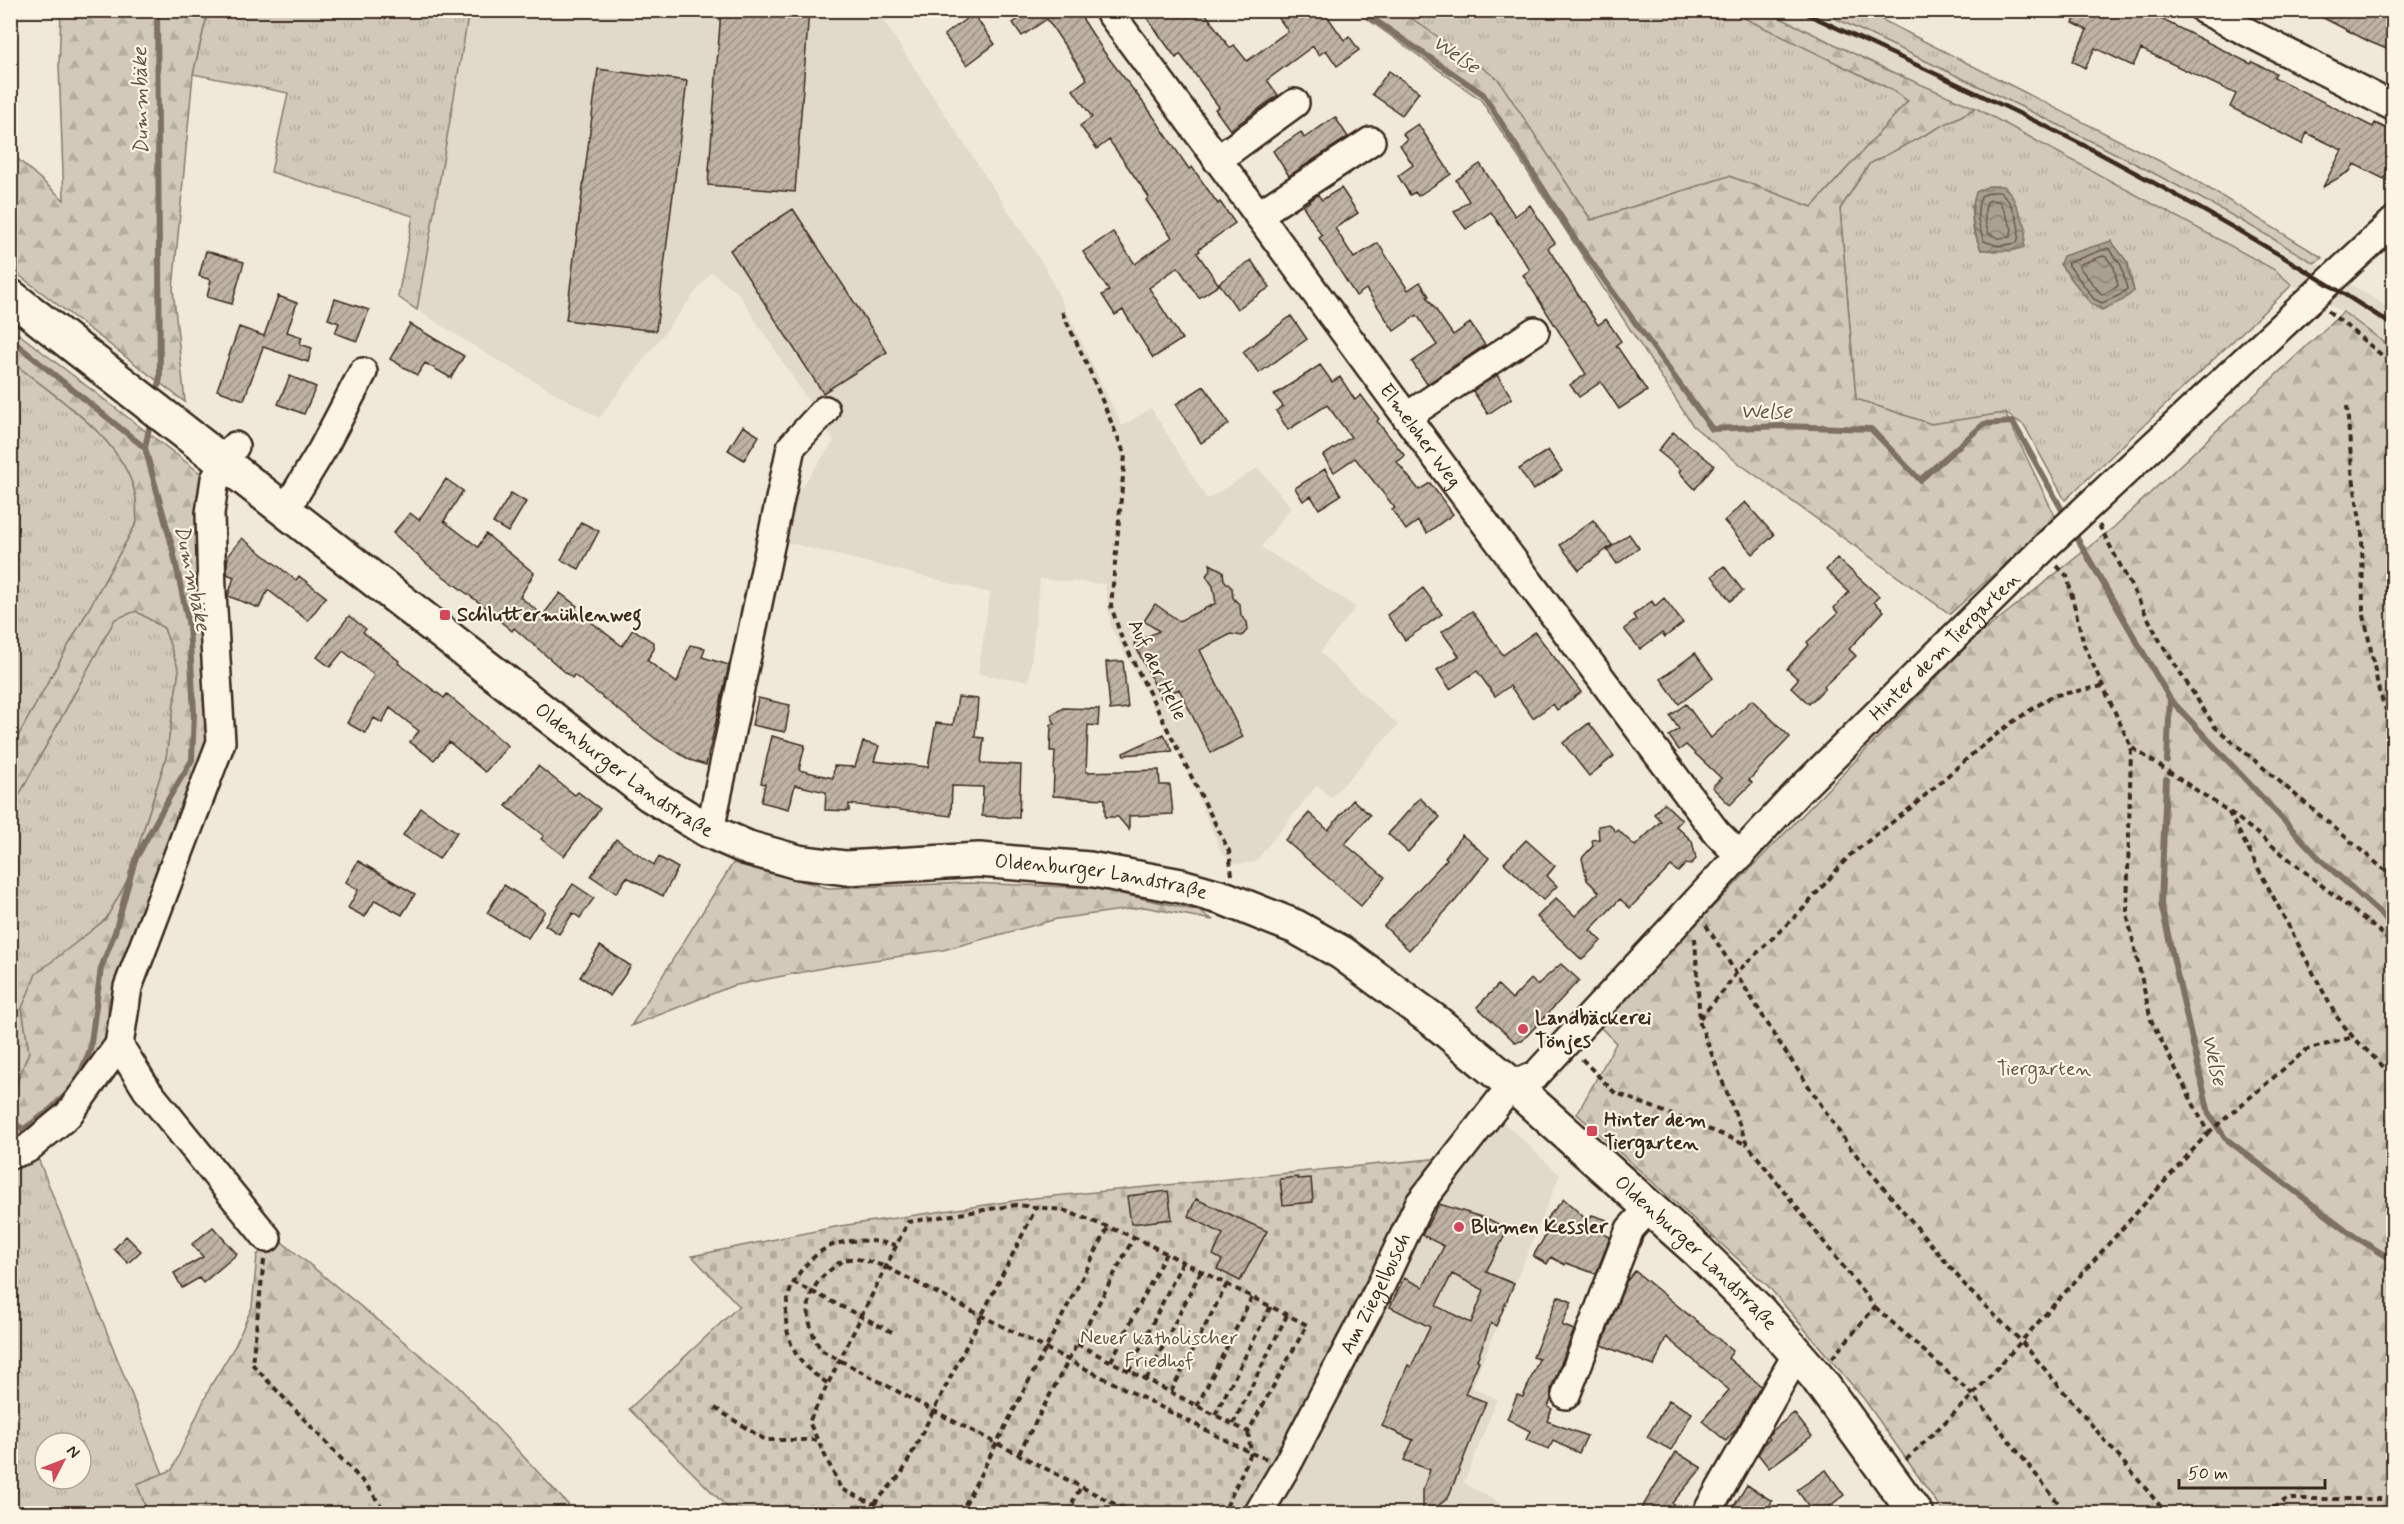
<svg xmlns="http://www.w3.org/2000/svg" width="2404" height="1524" font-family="Mynerve,sans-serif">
  <defs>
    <pattern id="grass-tufts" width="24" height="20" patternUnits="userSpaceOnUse" patternTransform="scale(1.5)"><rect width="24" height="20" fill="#d2c9ba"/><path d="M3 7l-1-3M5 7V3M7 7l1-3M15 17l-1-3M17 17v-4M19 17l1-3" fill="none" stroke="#b5ad9f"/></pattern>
    <pattern id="forest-firs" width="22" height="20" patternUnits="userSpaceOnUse" patternTransform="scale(1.5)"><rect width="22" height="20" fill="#d2c9ba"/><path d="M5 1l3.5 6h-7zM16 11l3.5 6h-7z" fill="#b5ad9f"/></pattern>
    <pattern id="cemetery-stones" width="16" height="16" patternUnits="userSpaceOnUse" patternTransform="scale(1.5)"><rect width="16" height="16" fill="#d2c9ba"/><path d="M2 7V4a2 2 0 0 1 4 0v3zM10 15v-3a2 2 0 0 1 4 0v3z" fill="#b5ad9f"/></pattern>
    <pattern id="water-waves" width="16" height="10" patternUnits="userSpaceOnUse" patternTransform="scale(1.5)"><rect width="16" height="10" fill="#aaa091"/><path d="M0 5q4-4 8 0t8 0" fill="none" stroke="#8c8376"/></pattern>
    <pattern id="building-hatch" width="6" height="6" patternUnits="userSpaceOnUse" patternTransform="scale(1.5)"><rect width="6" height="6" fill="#beb3a4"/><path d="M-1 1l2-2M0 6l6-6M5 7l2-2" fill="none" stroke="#9c9285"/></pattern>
  </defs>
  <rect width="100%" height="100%" fill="#f0e9d9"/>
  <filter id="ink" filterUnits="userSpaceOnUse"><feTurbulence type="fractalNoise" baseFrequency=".0167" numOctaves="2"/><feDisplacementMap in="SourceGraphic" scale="12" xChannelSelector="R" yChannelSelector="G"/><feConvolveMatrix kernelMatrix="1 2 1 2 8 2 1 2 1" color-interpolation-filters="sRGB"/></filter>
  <g filter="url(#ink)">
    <path fill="#e1d9c9" d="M469 11H877L1045 267 1122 426 1151 408 1207 499 1258 468 1291 507 1261 547 1356 607 1320 652 1363 694 1398 725 1331 798 1317 785 1255 862 1236 864 1222 853 1179 754 1111 628 1105 584 1040 579 1029 681 978 674 990 593 786 542 798 492 834 441 738 293 711 272 599 418 490 356 417 310Z
      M1766 11H1820L2082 135 2269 235 2393 310V349L2343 312 2292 285 2275 270 1976 108 1892 72Z
      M1496 1115 1560 1175 1472 1387 1497 1399 1464 1483 1517 1513 1277 1514 1432 1195Z"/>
    <path fill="url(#grass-tufts)" stroke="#867a6c" stroke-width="1.5" fill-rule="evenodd" d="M208 11H469L417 310 398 297 413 216 271 172 288 93 193 74Z
      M1401 11H1730L1890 89 1908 101 1812 207 1729 176 1591 220 1498 80Z
      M1820 11H1865L2185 174 2323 258 2314 263C2155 167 1987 90 1820 11Z
      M1976 108 2275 270 2292 285 2065 500 2024 425 2005 413 1931 424 1856 399 1840 209 1869 164ZM1971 205 1997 252 1988 249 1981 250 1973 229ZM2111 241 2128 263 2134 291 2091 304 2060 264 2063 256Z
      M11 361C54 396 126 439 136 498 137 506 136 514 137 522L11 749Z
      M136 611 164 628 179 670 166 758 128 879 106 919 75 944 22 1008 29 1052 14 1090 11 1092V810L115 619Z
      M36 1153 163 1474 137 1484 148 1513H11L10 1162ZM45 1443H81V1479H45Z"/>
    <path fill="url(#forest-firs)" stroke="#867a6c" stroke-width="1.5" d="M61 11H208L193 74 173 289 185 402 11 269V153L64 200 59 65Z
      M1356 11H1401L1498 79 1591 220 1729 176 1812 207 1908 101 1890 89 1730 11H1766L1892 72 1976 108 1869 164 1840 209 1856 399 1931 424 2005 413 2056 518 1950 614 1737 462 1693 426 1481 100Z
      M2343 312 2393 349V1513H1944L1864 1399 1768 1286 1577 1114 1616 1043 1598 1025 1974 639 2114 527Z
      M11 328 212 482 210 757 108 1003 109 1036 78 1090 35 1130 11 1134V1092L14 1090 29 1052 22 1008 36 974 106 919 128 879 166 758 179 670 164 628 136 611 115 619 11 810V749L137 522C136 514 137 506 136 498 126 439 54 396 11 361Z
      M733 863 828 888 969 883 1094 888 1199 911 1213 920 1144 907 1057 919 943 950 833 966 732 986 631 1026Z
      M276 1237 458 1386 576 1513H148L137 1484 172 1470 211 1385 235 1346 252 1307 257 1255Z"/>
    <path fill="url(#cemetery-stones)" stroke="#867a6c" stroke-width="1.5" d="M1443 1158 1248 1513H733L629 1409 739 1306 692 1256 840 1226 1034 1198Z"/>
    <path fill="url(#water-waves)" stroke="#7e7163" stroke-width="1.5" d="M1989 186H2004L2011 194 2026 227 2024 247 2011 251 1981 250C1973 229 1969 213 1976 192Z
      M2111 241 2128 263V271L2134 291 2123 300 2102 310 2091 304 2060 264 2063 256Z"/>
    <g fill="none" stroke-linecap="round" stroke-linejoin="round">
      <path stroke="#67594c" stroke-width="1.5" d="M1991 192H2001C2013 204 2023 228 2017 243L1998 246 1984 241C1978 226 1975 212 1981 196Z
        M1991 200 2000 202 2012 229 2010 237 1999 238 1989 234C1985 224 1983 212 1987 202Z
        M2108 248 2121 265 2127 289 2120 295 2102 303 2094 299 2067 263Z
        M2103 256 2106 257 2114 267 2118 286 2102 295 2079 267 2080 264Z"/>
      <path stroke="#7e7163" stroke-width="6" d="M1360 10 1483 94 1577 242 1712 429 1782 426 1871 429 1920 480 1984 424 2013 422 2066 517
        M10 339 145 448
        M156 397 160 378 157 10
        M2073 531 2170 699 2319 858 2394 926
        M2167 761 2170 699
        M2166 779 2161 904 2209 1114 2225 1138 2354 1236 2394 1261
        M10 1122 24 1129 48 1112 75 1086 90 1050 101 968 115 932 135 860 169 798 192 760 194 713 189 626 172 546 145 448 151 419"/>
    </g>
    <path fill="url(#building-hatch)" stroke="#3b2a1e" stroke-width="1.5" fill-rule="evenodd" d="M721 10H809L795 192 708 185Z
      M1031 10H1077L1104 52 1149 110 1189 169 1192 167 1218 204 1220 202 1235 223 1199 249 1200 251 1197 253 1219 285 1199 298 1178 267 1149 288 1182 339 1153 358 1123 310 1115 315 1102 295 1109 291 1083 252 1113 232 1135 264 1172 237 1146 200 1149 197 1109 140 1097 149 1080 126 1092 117 1073 90 1087 79 1047 19 1022 36 1013 23Z
      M1141 10H1203L1230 48 1234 45 1247 61 1288 31 1273 10H1323L1344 40 1349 36 1359 50 1337 66 1326 50 1319 55 1313 46 1267 80 1278 95 1230 130 1215 109 1219 107 1180 54 1176 58Z
      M2079 10H2143L2251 64 2252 62 2276 73 2274 77 2373 127 2375 123 2394 132V160L2384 179 2354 164 2350 171 2323 187 2342 150 2307 133 2302 144 2230 107 2236 94 2141 49 2133 66 2095 48 2085 68 2072 61 2087 30 2073 23Z
      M2308 10H2394V52L2370 42Z
      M973 14 995 44 967 65 944 35Z
      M598 69 687 81 656 331 566 320Z
      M1389 71 1419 92 1402 115 1372 94Z
      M1335 117 1348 137 1289 176 1273 151 1301 132 1304 138Z
      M1418 124 1451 174 1418 196 1415 192 1410 195 1398 176 1413 165 1400 145 1407 140 1403 134Z
      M1480 164 1515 216 1530 205 1555 243 1548 248 1577 293 1598 325 1606 319 1621 341 1616 345 1647 391 1619 409 1601 382 1579 397 1570 385 1586 374 1523 275 1530 270 1491 212 1466 229 1454 212 1469 201 1456 180Z
      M1341 188 1358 213 1335 228 1354 258 1378 243 1408 290 1420 282 1429 296 1427 297 1453 335 1470 323 1485 345 1427 384 1412 362 1437 345 1417 315 1394 331 1366 289 1356 296 1319 238 1322 236 1303 206 1318 195 1322 200Z
      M793 209 887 352 823 393 730 250Z
      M206 251 244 262 232 304 207 297 211 280 199 276Z
      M1251 260 1270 287 1237 309 1219 283Z
      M278 296 297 303 287 332 302 337 300 344 312 348 308 362 263 347 244 400 217 390 239 327 264 336Z
      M335 299 369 310 357 341 335 333 339 323 328 319Z
      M1291 316 1307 339 1259 373 1243 352Z
      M410 324 464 356 451 378 425 363 417 375 390 359Z
      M1320 365 1332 382 1340 377 1355 400 1361 395 1379 419 1377 421 1405 456 1397 462 1419 490 1430 483 1453 514 1427 533 1418 521 1406 530 1392 510 1395 508 1355 458 1334 472 1323 456 1351 437 1327 405 1288 430 1276 411 1283 406 1274 395Z
      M1497 375 1512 398 1488 414 1473 391Z
      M290 376 316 387 304 414 278 404Z
      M1204 386 1229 424 1201 443 1176 404Z
      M743 426 759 436 744 460 728 450Z
      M1673 432 1714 465 1695 489 1679 472 1681 470 1658 451Z
      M1548 450 1562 471 1533 490 1519 469Z
      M1325 469 1341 495 1319 509 1311 496 1303 501 1295 488Z
      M446 479 463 491 444 521 478 547 486 534 534 573 520 597 543 615 560 593 577 606 575 609 622 646 633 629 654 643V649L647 660 677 683 690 645 705 648 702 657 729 665 706 765 690 760 656 739 574 675 572 678 514 628 512 631 495 617 496 615 428 565 393 533 410 513 419 520Z
      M511 493 526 502 508 532 493 523Z
      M1745 502 1774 535 1753 554 1724 521Z
      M1593 520 1612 545 1579 570 1560 545Z
      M581 522 599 531 579 569 561 560Z
      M1629 534 1639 548 1617 564 1607 550Z
      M242 538 296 580 299 576 326 597 308 621 268 590 259 608 228 596 234 577 227 574V562L229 554Z
      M1837 558 1879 596 1874 602 1884 611 1849 649 1856 656 1824 686 1825 688 1809 704 1791 687 1798 679 1787 669 1809 645 1807 642 1838 613 1834 608 1849 592 1826 570Z
      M1210 564 1223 571 1224 580 1232 588 1233 598 1240 605 1241 616 1247 622 1248 629 1242 636 1231 634 1200 650 1243 737 1211 753 1179 689 1161 698 1134 643 1159 631 1144 621 1155 604 1179 621 1216 603 1213 586 1206 576 1211 568Z
      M1724 566 1743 591 1730 601 1712 576Z
      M1423 588 1442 614 1405 640 1387 615Z
      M1664 598 1683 623 1665 637 1662 633 1640 649 1624 629 1636 620 1633 615 1652 601 1655 606Z
      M1472 611 1503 655 1535 632 1581 692 1557 710 1553 704 1533 718 1510 686 1495 696 1477 671 1450 689 1437 670 1459 656 1442 632Z
      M349 616 366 629 363 632 399 661 398 663 444 698 447 694 508 746 485 772 449 742 434 760 410 742 419 731 390 708 382 723 374 718 365 733 347 723 374 675 343 651 330 667 317 657Z
      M1695 653 1713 678 1679 704 1661 679Z
      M1123 661 1128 708 1110 710 1106 662Z
      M958 697 978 699 975 737 984 738 981 763 1021 765 1019 818 982 816 983 787 952 786 951 816 849 804V811L825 810 826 792 795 785 789 809 761 802 765 784 761 783 772 736 805 745 799 770 833 778 834 766 855 767 863 742 879 746 874 761 928 767 936 723 953 725Z
      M758 698 790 705 785 732 752 725Z
      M1752 700 1790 737 1749 780 1752 783 1730 805 1712 787 1721 778 1686 745 1679 750 1669 736 1679 729 1670 716 1686 704 1711 738Z
      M1063 708 1099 709 1098 726 1088 725 1086 772 1159 770 1160 785H1170L1173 814 1129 816V830L1118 817H1105V799L1053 796 1055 751H1050L1051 724H1055L1051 715Z
      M1589 723 1614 756 1589 776 1563 743Z
      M1164 734 1173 751 1124 755 1123 753Z
      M538 766 575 795 578 792 600 809 564 856 541 839 544 836 506 806Z
      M1420 798 1440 817 1408 852 1388 834Z
      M1353 800 1370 815 1345 844 1385 877 1361 906 1285 840 1309 813 1328 830Z
      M1664 803 1682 820 1676 826 1692 841 1696 859 1690 865 1686 864 1678 872 1671 866 1630 908 1620 899 1590 930 1601 941 1582 960 1537 917 1556 898 1575 916 1599 892 1587 880 1582 858 1593 846 1592 840 1599 839 1598 826 1609 824 1616 832 1618 830 1635 846 1661 821 1654 814Z
      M421 808 457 832 439 859 403 835Z
      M1462 835 1489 858 1456 900 1409 950 1384 926 1447 859 1445 857Z
      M616 839 654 865 659 857 678 868 663 896 627 877 616 893 591 876Z
      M1526 840 1555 866 1547 876 1557 886 1543 900 1504 863Z
      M358 861 415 894 402 915 375 900 365 917 348 908 358 890 346 882Z
      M573 884 594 898 580 918 573 913 559 934 545 925Z
      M504 885 545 911 528 938 487 913Z
      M600 946 631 966 610 996 580 977Z
      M1561 964 1579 980 1522 1041 1515 1042 1477 1007 1498 985 1512 999 1531 979 1537 985Z
      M1298 1177V1179L1311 1178 1313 1202 1283 1205 1280 1179Z
      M1168 1191 1172 1219 1131 1224 1127 1196Z
      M1196 1199 1267 1231 1240 1281 1217 1269 1222 1260 1213 1255 1223 1234 1188 1216Z
      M1564 1199 1589 1222 1592 1215 1607 1220 1602 1233 1610 1237 1596 1274 1566 1263 1565 1265 1551 1257 1547 1264 1533 1256 1552 1225 1546 1219Z
      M1439 1204 1488 1219 1508 1229 1486 1272 1514 1284 1496 1326 1491 1323 1477 1360 1479 1361 1465 1394 1486 1402 1448 1498 1428 1514H1423V1490L1430 1470 1404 1460 1413 1440 1382 1426 1408 1365 1411 1367 1430 1327 1390 1307 1404 1278 1423 1287 1444 1246 1422 1235ZM1452 1274 1484 1290 1471 1323 1436 1306Z
      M213 1227 237 1254 203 1283 199 1278 182 1288 174 1273 203 1257 192 1244Z
      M126 1236 141 1251 128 1263 114 1249Z
      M1635 1271 1733 1351 1728 1358 1761 1386 1736 1429 1726 1441 1702 1421 1729 1390 1666 1337 1654 1366 1602 1345 1626 1282Z
      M1558 1296 1572 1302 1562 1325 1574 1330 1551 1389V1399L1548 1407 1552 1409 1547 1421 1587 1436 1579 1453 1553 1441 1549 1449 1526 1440 1530 1431 1507 1419 1517 1395 1523 1397 1539 1359 1533 1357Z
      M1669 1400 1692 1413 1671 1450 1647 1437Z
      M1794 1413 1812 1436 1769 1468 1758 1454 1765 1443 1770 1439 1768 1437 1772 1431Z
      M1676 1452 1702 1468 1672 1503 1681 1514H1638Z
      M1826 1470 1844 1495 1819 1514H1814L1797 1490Z
      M1747 1485 1772 1501 1765 1514H1729Z"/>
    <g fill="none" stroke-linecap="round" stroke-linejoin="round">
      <g stroke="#3b2a1e" stroke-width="32">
        <g id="minor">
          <path id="s1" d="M1108 10 1441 464 1716 832 1740 856"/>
          <path d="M2204 10 2394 107"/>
          <path d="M1217 160 1295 103"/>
          <path d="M1258 215 1371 141"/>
          <path d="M1406 417 1535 331"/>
          <path d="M285 511 322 450 363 372"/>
          <path d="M707 830 713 816 791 447 825 410"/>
          <path d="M119 1045 147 1090 267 1238"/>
          <path d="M10 1155 27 1149 68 1115 119 1045 128 987 221 742 212 593 210 513 215 479 235 446"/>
          <path d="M1566 1395 1630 1229 1650 1207"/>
          <path id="s2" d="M1258 1514 1287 1465 1380 1287 1419 1204 1512 1085 1536 1075 1796 794 2050 542 2394 221"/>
          <path d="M1706 1514 1797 1354"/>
        </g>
      </g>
      <g stroke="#3b2a1e" stroke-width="38">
        <g id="major">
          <path id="s3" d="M10 296 649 794 707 830 748 848 798 862 846 868 979 860 1089 869 1181 886 1226 899 1296 927 1342 953 1436 1022 1512 1085 1698 1251 1758 1310 1816 1376 1916 1514"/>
        </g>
      </g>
      <path stroke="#3b2a1e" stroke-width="4" stroke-dasharray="6 4.5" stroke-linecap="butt" d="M2328 311 2394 365
        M1062 312 1089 369 1125 455 1111 606 1122 639 1229 851 1232 875
        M2347 406 2352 471 2362 533 2363 610 2379 691 2390 721 2394 722
        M2099 525 2160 641 2215 727 2394 878
        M2057 566 2067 576 2084 645 2131 747 2228 811 2336 1016 2353 1037 2394 1077
        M2230 812 2385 936 2394 950
        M1706 925 1779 1042 1848 1145 1970 1291 2021 1341 2167 1514
        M1695 938 1700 1024 1747 1144 1875 1307 1832 1358
        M1700 1018 1725 989 1736 973 1803 909 1849 856 1913 806 1977 750 2011 723 2052 696 2103 686
        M1582 1059 1614 1092 1746 1144
        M2208 1133 2306 1050 2353 1037
        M264 1260 252 1364 367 1486 387 1514
        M793 1282 892 1332
        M1875 1307 1973 1395 2067 1514
        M1077 1344 1248 1432 1307 1325 1134 1237
        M1111 1361 1166 1253
        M1129 1371 1183 1261
        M1146 1380 1201 1271
        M827 1383C820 1378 811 1372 805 1366 781 1340 780 1299 800 1272 809 1260 822 1248 836 1244 856 1238 876 1241 896 1245
        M1171 1392 1227 1284
        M1197 1406 1252 1297
        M715 1408 765 1440H817
        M1215 1415 1271 1306
        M1233 1424 1287 1315
        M1248 1432 1251 1453 1267 1459
        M1906 1460 1973 1395 2208 1133 2151 1020 2127 914 2131 747
        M874 1504 902 1473 1037 1206
        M896 1514 841 1489 809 1422 908 1222 1016 1205 1063 1210 1134 1237 1018 1455
        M960 1514 1109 1226
        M1070 1514 1074 1499 1081 1487
        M1134 1514 934 1411 821 1350C805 1323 801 1293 829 1271 833 1268 839 1262 844 1260 857 1256 872 1263 884 1266L1251 1453 1223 1514
        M2264 1514 2287 1499H2382L2394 1504"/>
      <use href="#minor" stroke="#fcf5e5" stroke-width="27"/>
      <use href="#major" stroke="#fcf5e5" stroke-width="33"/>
      <path stroke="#3b2a1e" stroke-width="4.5" d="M1799 10C1897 57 1998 101 2095 151 2197 205 2297 263 2394 326"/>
    </g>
  </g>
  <g fill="#d1495b" stroke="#fcf5e5" stroke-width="2">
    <rect x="439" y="609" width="12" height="12" rx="3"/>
    <circle cx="1523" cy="1029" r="6"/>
    <rect x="1586" y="1125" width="12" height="12" rx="3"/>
    <circle cx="1459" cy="1227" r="6"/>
  </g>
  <g text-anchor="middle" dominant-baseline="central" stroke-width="4.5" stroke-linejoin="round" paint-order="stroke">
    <g font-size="20" fill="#3b2a1e" stroke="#fcf5e5">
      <text stroke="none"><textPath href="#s1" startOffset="528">Elmeloher Weg</textPath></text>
      <text stroke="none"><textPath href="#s2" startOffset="1119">Hinter dem Tiergarten</textPath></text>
      <text transform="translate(1157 670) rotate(64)">Auf der Helle</text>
      <text stroke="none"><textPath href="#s3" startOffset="776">Oldenburger Landstraße</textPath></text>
      <text stroke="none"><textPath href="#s3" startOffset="1280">Oldenburger Landstraße</textPath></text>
      <text stroke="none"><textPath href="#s3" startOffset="2000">Oldenburger Landstraße</textPath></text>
      <text stroke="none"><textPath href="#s2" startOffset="250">Am Ziegelbusch</textPath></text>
    </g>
    <g font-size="20" font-weight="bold" fill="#3b2a1e" stroke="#fcf5e5" text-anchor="start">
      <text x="457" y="615">Schluttermühlenweg</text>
      <text x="1535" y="1018">Landbäckerei<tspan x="1535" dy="23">Tönjes</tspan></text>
      <text x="1604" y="1120">Hinter dem<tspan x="1604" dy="23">Tiergarten</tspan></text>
      <text x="1471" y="1227">Blumen Kessler</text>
    </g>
    <g font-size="20" fill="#615245" stroke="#fcf5e5">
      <text x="2044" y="1069">Tiergarten</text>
      <text x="1159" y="1338">Neuer katholischer<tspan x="1159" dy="23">Friedhof</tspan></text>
    </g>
    <g font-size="21" font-style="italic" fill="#625346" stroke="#fcf5e5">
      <text transform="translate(1456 55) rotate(34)">Welse</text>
      <text transform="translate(141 101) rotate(-91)">Dummbäke</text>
      <text x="1766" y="412">Welse</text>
      <text transform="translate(192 578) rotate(78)">Dummbäke</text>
      <text transform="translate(2214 1060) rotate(77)">Welse</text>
    </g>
  </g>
  <rect width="2404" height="1524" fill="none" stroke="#fcf5e5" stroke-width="36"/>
  <rect x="18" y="18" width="2368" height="1488" fill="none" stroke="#3b2a1e" stroke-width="2" filter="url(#ink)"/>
  <g transform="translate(63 1461) rotate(48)"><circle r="28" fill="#fcf5e5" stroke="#afa495" stroke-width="1.5"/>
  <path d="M0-4.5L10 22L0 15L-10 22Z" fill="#d1495b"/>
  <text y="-9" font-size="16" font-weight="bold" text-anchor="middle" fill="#3b2a1e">N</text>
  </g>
  <path d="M2179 1479v9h146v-9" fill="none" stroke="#3b2a1e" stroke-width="3"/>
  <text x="2188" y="1479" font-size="18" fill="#3b2a1e" stroke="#fcf5e5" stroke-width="4.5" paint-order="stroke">50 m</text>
</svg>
